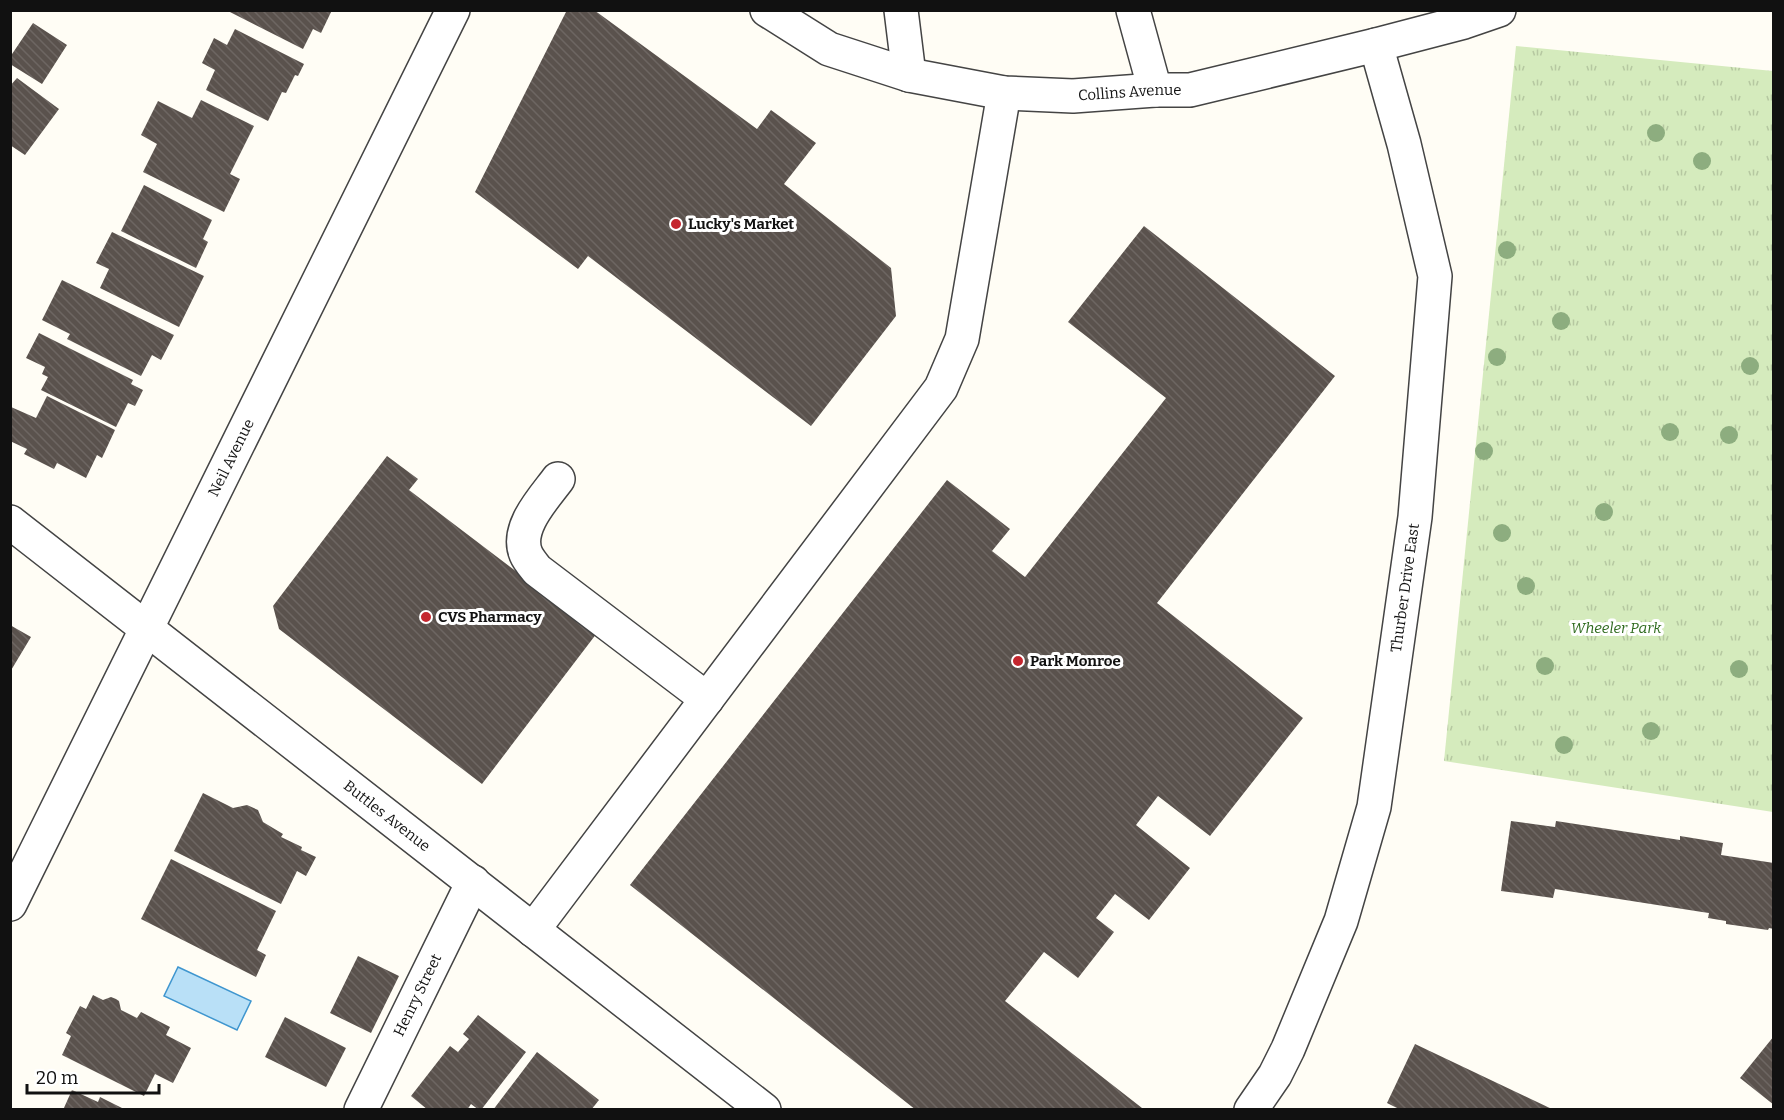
<svg xmlns="http://www.w3.org/2000/svg" width="1784" height="1120" font-family="Bitter,serif">
  <defs>
    <pattern id="park-tufts" width="24" height="20" patternUnits="userSpaceOnUse" patternTransform="scale(1.5)"><rect width="24" height="20" fill="#d5ebbd"/><path d="M3 7l-1-3M5 7V3M7 7l1-3M15 17l-1-3M17 17v-4M19 17l1-3" fill="none" stroke="#b6c8a1"/></pattern>
    <pattern id="building-back-hatch" width="6" height="6" patternUnits="userSpaceOnUse" patternTransform="scale(1.5)"><rect width="6" height="6" fill="#5a524d"/><path d="M-1 5l2 2M0 0l6 6M5-1l2 2" fill="none" stroke="#6d6662"/></pattern>
  </defs>
  <rect width="100%" height="100%" fill="#fffdf5"/>
  <path fill="url(#park-tufts)" d="M1516 46 1773 71V812L1444 761Z"/>
  <path fill="#b9e0f7" stroke="#3f96cf" stroke-width="1.5" d="M178 967 251 1001 237 1030 164 996Z"/>
  <path fill="url(#building-back-hatch)" d="M226 10H332L321 33 313 29 303 49Z
    M567 10H594L757 129 771 110 816 143 784 184 891 268 896 316 811 426 588 256 578 269 475 192Z
    M33 23 67 45 42 84 10 64V57Z
    M235 29 304 64 298 76 295 75 286 93 282 92 268 121 206 90 215 70 202 63 214 38 227 45Z
    M17 78 59 109 25 155 10 145V86Z
    M201 100 254 126 230 174 240 179 224 212 143 172 157 144 141 135 158 101 192 118Z
    M144 185 212 220 203 239 208 242 196 268 121 231Z
    M1144 226 1335 376 1157 603 1303 718 1210 836 1158 796 1136 825 1190 868 1149 920 1115 894 1096 918 1114 932 1078 978 1044 952 1005 1001 1142 1108 1141 1110H916L630 885 947 480 1010 529 992 551 1025 577 1166 398 1068 322Z
    M112 232 204 276 179 327 100 288 109 269 96 263Z
    M62 280 174 335 161 360 152 355 141 376 67 339 70 334 42 320Z
    M39 333 133 380 131 384 143 390 135 406 128 403 116 427 41 390 48 377 42 374 45 367 26 358Z
    M47 396 115 430 102 458 97 455 86 478 57 463 54 469 24 454 27 449 10 441 11 407 36 418Z
    M387 456 418 479 409 490 597 633 482 784 279 629 273 606Z
    M10 625 31 637 10 672Z
    M203 793 233 808 247 805 258 810 263 822 283 834 281 837 302 847 301 850 316 857 306 876 297 871 281 904 174 851Z
    M1511 821 1555 827 1556 821 1680 840V836L1723 843 1721 855 1774 863V929L1769 928 1768 930 1726 924V921L1708 918 1709 913 1702 912 1555 889 1553 898 1501 891Z
    M171 859 276 911 257 950 266 955 256 977 141 919Z
    M358 956 399 976 371 1033 330 1013Z
    M93 995 103 1000 111 997 116 999 119 1001 121 1010 137 1018 141 1012 170 1027 166 1035 191 1048 173 1083 155 1074 144 1096 62 1055 71 1036 66 1033 80 1006 86 1009Z
    M478 1015 526 1052 481 1110H479L471 1104 467 1110H428L411 1096 450 1046 458 1052 469 1039 463 1034Z
    M285 1017 346 1048 326 1087 265 1057Z
    M1774 1036V1105L1740 1078Z
    M1415 1044 1554 1110H1401L1387 1103Z
    M537 1052 599 1100 591 1110H493Z
    M72 1090 98 1102 100 1097 126 1110H63Z"/>
  <g fill="none" stroke-linecap="round" stroke-linejoin="round">
    <g stroke="#444" stroke-width="36">
      <g id="minor">
        <path id="s1" d="M767 10 829 49 909 75 1004 93 1073 96 1155 90H1190L1376 45 1464 22 1499 10"/>
        <path d="M901 10 909 75"/>
        <path d="M1133 10 1155 90"/>
        <path d="M558 479C544 498 515 528 526 554 528 559 533 565 537 570L707 699"/>
        <path id="s2" d="M10 522 764 1110"/>
        <path id="s3" d="M10 904 453 10"/>
        <path d="M533 930 941 388 962 339 1004 93"/>
        <path id="s4" d="M361 1110 473 882"/>
        <path id="s5" d="M1251 1110 1275 1075 1288 1049 1341 921 1374 807 1415 517 1435 276 1404 144 1376 45"/>
      </g>
    </g>
    <use href="#minor" stroke="#fff" stroke-width="33"/>
  </g>
  <g fill="#8dad7f">
    <circle cx="1656" cy="133" r="9"/>
    <circle cx="1702" cy="161" r="9"/>
    <circle cx="1507" cy="250" r="9"/>
    <circle cx="1561" cy="321" r="9"/>
    <circle cx="1497" cy="357" r="9"/>
    <circle cx="1750" cy="366" r="9"/>
    <circle cx="1670" cy="432" r="9"/>
    <circle cx="1729" cy="435" r="9"/>
    <circle cx="1484" cy="451" r="9"/>
    <circle cx="1604" cy="512" r="9"/>
    <circle cx="1502" cy="533" r="9"/>
    <circle cx="1526" cy="586" r="9"/>
    <circle cx="1545" cy="666" r="9"/>
    <circle cx="1739" cy="669" r="9"/>
    <circle cx="1651" cy="731" r="9"/>
    <circle cx="1564" cy="745" r="9"/>
  </g>
  <g fill="#c4262e" stroke="#fff" stroke-width="2">
    <circle cx="676" cy="224" r="6"/>
    <circle cx="426" cy="617" r="6"/>
    <circle cx="1018" cy="661" r="6"/>
  </g>
  <g text-anchor="middle" dominant-baseline="central" stroke-width="6" stroke-linejoin="round" paint-order="stroke">
    <g font-size="15" fill="#111" stroke="#fff">
      <text stroke="none"><textPath href="#s1" startOffset="380">Collins Avenue</textPath></text>
      <text stroke="none"><textPath href="#s3" startOffset="498">Neil Avenue</textPath></text>
      <text stroke="none"><textPath href="#s5" startOffset="550">Thurber Drive East</textPath></text>
      <text stroke="none"><textPath href="#s2" startOffset="478">Buttles Avenue</textPath></text>
      <text stroke="none"><textPath href="#s4" startOffset="128">Henry Street</textPath></text>
    </g>
    <g font-size="15" font-weight="bold" fill="#111" stroke="#fff" text-anchor="start">
      <text x="688" y="224">Lucky's Market</text>
      <text x="438" y="617">CVS Pharmacy</text>
      <text x="1030" y="661">Park Monroe</text>
    </g>
    <g font-size="15" font-style="italic" fill="#2f6b1f" stroke="#fff">
      <text x="1616" y="628">Wheeler Park</text>
    </g>
  </g>
  <rect width="1784" height="1120" fill="none" stroke="#111111" stroke-width="24"/>
  <path d="M27 1084v9h132v-9" fill="none" stroke="#111111" stroke-width="3"/>
  <text x="36" y="1084" font-size="18" fill="#111111" stroke="#ffffff" stroke-width="4.5" paint-order="stroke">20 m</text>
</svg>
